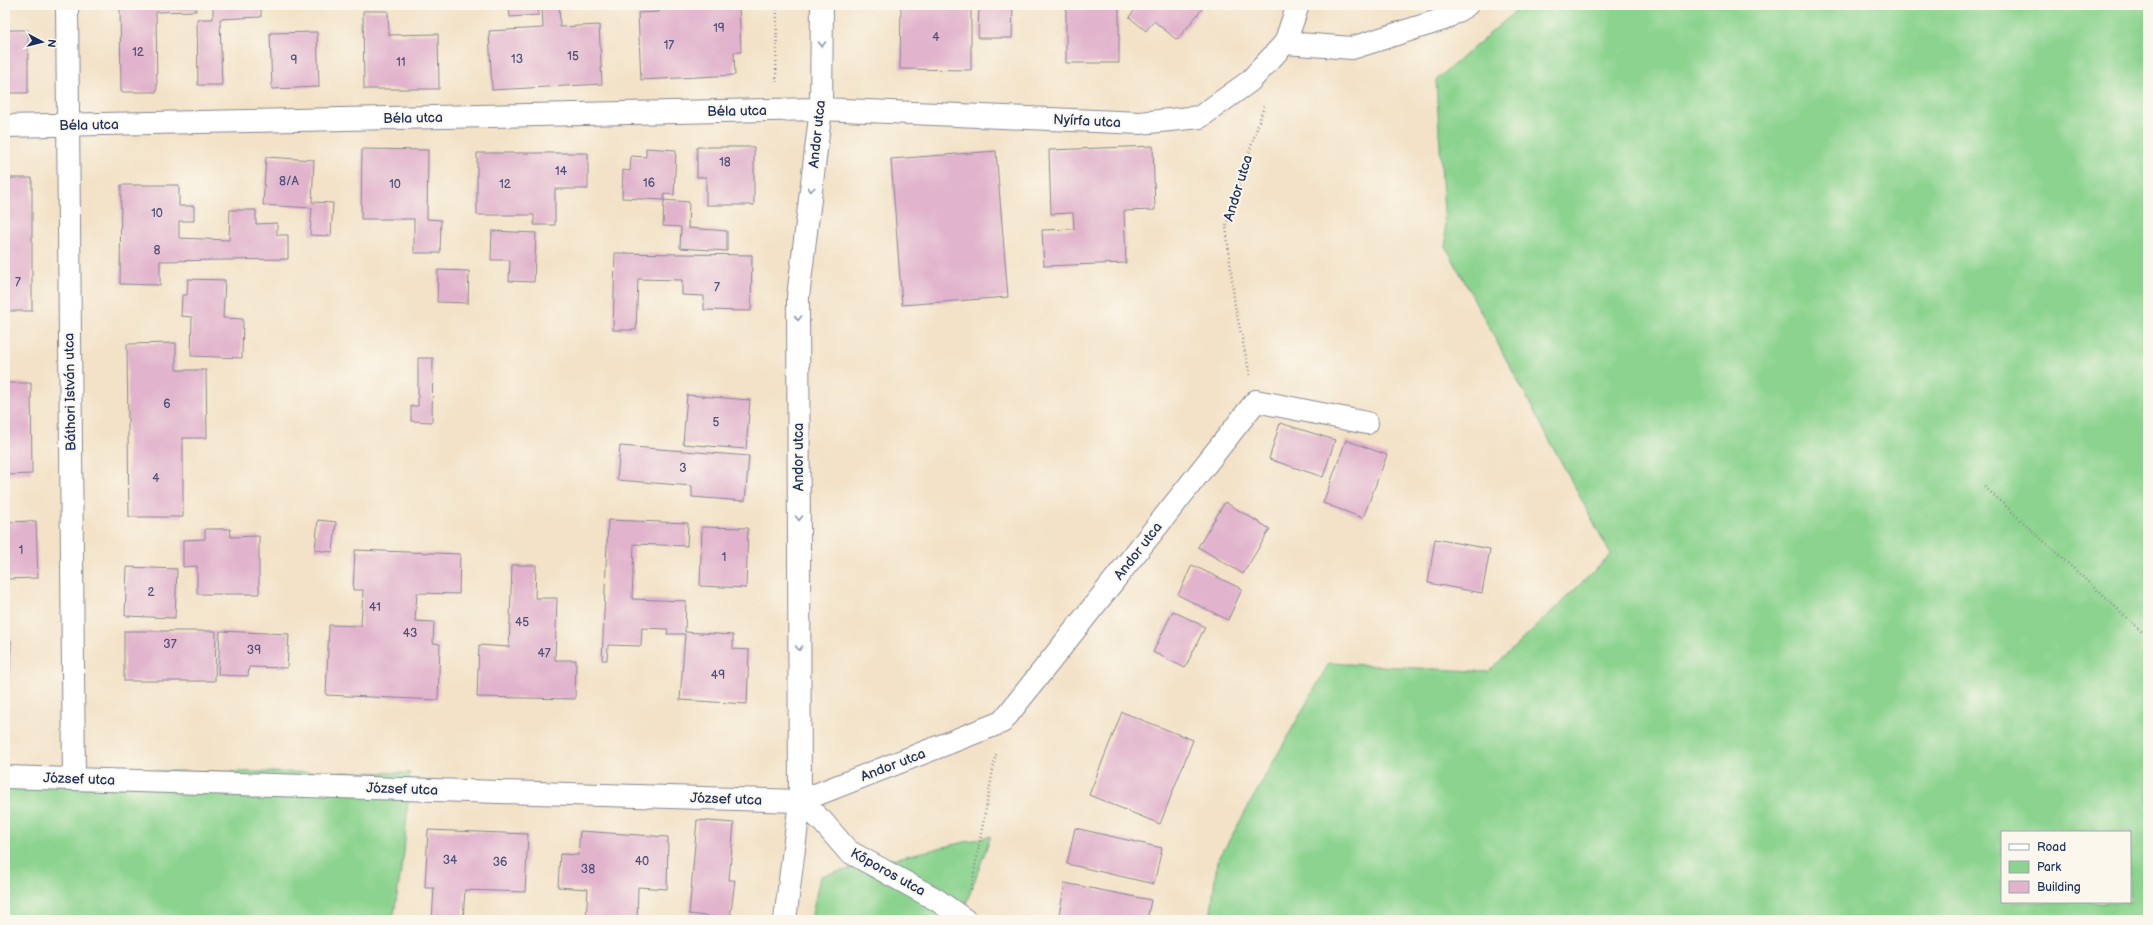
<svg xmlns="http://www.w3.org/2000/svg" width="2153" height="925" font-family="'Balsamiq Sans',sans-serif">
  <rect width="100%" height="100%" fill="#fbf7ec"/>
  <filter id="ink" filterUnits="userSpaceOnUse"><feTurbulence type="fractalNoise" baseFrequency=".025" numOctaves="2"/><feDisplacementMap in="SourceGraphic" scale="8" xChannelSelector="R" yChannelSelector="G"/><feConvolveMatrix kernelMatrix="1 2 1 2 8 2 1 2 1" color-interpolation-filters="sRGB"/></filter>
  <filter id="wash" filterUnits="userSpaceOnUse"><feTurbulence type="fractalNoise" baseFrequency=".012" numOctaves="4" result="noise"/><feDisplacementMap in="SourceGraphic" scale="16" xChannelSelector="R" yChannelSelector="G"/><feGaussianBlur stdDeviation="0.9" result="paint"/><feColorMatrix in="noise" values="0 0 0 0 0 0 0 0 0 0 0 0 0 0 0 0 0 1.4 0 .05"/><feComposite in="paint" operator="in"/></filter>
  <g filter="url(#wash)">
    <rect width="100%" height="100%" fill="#f3e2c7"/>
    <path fill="#8bd38e" stroke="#538176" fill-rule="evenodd" d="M1523 5H2148V920H1210L1217 862 1329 663 1488 672 1611 555 1446 247 1436 80ZM2002 832H2130V902H2002Z
      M5 770 410 773 404 852 393 920H5Z
      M991 836 960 920H811L820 876Z"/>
    <g id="blocks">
      <path fill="#e1b3cc" d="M120 5H196V11L156 12 157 92H121Z
        M213 5H261V17L220 19 222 85H198L197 19H213Z
        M509 5H538L539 15 510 17Z
        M542 5H559L560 27 599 25 602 84 492 90 489 31 543 28Z
        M659 5H739L741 52H734L735 75 641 80 638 13 659 12Z
        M901 5H971V70L900 69Z
        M979 5H1013L1012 38H978Z
        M1066 5H1119V63H1066Z
        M1139 5H1197L1202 9 1177 40 1154 21 1146 31 1129 17Z
        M363 11H388L389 35 438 34 439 89H364Z
        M5 30H28V93H5Z
        M317 32 319 87 272 89 270 33Z
        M1153 146 1155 210 1124 211 1126 263 1044 266 1042 230 1074 229 1073 213 1051 214 1049 150Z
        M697 147H754V205H706V177H697Z
        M646 148 676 150 674 195 664 194V200L622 198 623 170 630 171 631 156 646 157Z
        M362 149 428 150 427 219 441 220 440 253H414V219H361Z
        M996 151 1008 297 902 305 891 159Z
        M477 153H588V189H555V225H534V215H477Z
        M266 157 314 160 312 202 333 203 331 236 310 235 312 208 263 205Z
        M5 178H32V311H5Z
        M121 185H179V206H194V221H179V238L229 240 230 210H256V224L277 223V235H288V259L160 261V285L120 284Z
        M664 200 689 202 688 228 727 231V251L680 248 681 227 663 226Z
        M492 231 536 233 534 282 509 281 510 260H491Z
        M615 253 752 255 751 311 704 310V296L682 295V280L638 279 636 330H613Z
        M438 270 469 271 468 303 437 302Z
        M188 279 225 280 223 318 243 319 242 358 191 356 192 317 181 316 182 295H187Z
        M176 343V370H206L207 438H183V517H129L127 344Z
        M418 358H433L432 422 411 421V406H418Z
        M5 383H31L32 474 5 475Z
        M687 395 750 400 746 449 683 444Z
        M1280 423 1335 440 1323 477 1269 459Z
        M1346 440 1387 455 1363 518 1323 503Z
        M620 446 749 456 745 501 692 497V486L617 480Z
        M1225 502 1270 529 1243 574 1198 547Z
        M318 520 336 522 333 552 315 550Z
        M608 520 688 523 687 546 634 544 632 599 686 601 685 632 733 635V649L749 650 747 704 680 700 685 634H667L668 629 642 628 641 646 608 645 607 660H602Z
        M36 521 38 578 5 579V522Z
        M702 527 748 528 746 588 700 586Z
        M205 529H230L231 537 259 536V594H197V566L183 567V540L205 539Z
        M1435 539 1490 549 1482 593 1428 583Z
        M355 550 460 554 459 594 417 593 415 621 434 622 433 643 440 644 438 700 326 695 329 625 361 626 363 590H353Z
        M512 565H536L535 598H557L555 660H576L575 699 477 697 479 645 509 647Z
        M1192 565 1242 589 1228 620 1178 595Z
        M127 567 177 569 175 618 125 616Z
        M1173 611 1205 627 1185 668 1153 652Z
        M124 631H216L215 681H124Z
        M220 631 289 634 287 668 249 667 248 676 218 675Z
        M5 639 11 640 9 686H5Z
        M1122 712 1193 740 1160 824 1089 795Z
        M697 820 734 823 729 880H735L730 919 689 914Z
        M1075 828 1162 848 1154 884 1067 864Z
        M428 830 528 834 525 892 465 890 463 920H432L434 888H425Z
        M580 831 668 837 667 889 638 887 637 920H586L588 889 558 887 560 854 578 855Z
        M1065 883 1151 900 1147 920H1058Z"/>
    </g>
  </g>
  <g filter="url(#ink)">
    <use href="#blocks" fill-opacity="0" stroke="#878892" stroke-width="1"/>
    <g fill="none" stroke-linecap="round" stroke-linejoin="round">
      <g stroke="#878892" stroke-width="24">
        <path id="street" d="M67 5 74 779
          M1285 43 1352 48 1444 19 1467 5
          M5 126 821 109 1140 123 1200 117 1250 81 1285 43 1298 5
          M5 777 800 801 1002 722 1256 401 1367 423
          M800 801 822 821 848 851 937 900 965 920
          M785 920 800 801 798 297 821 109 822 5"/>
      </g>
      <path stroke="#878892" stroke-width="2.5" stroke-dasharray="1 3" stroke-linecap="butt" d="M776 82 777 5
        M1250 375 1235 306 1226 226 1264 106
        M1985 487 2148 637
        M971 889 996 754"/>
      <use href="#street" stroke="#fff" stroke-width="22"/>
    </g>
    <defs><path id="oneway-chevron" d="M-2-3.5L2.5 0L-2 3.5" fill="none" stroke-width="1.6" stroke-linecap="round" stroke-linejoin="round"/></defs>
    <g stroke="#8d97ae">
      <use href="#oneway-chevron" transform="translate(822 44) rotate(91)"/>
      <use href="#oneway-chevron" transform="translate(811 189) rotate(97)"/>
      <use href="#oneway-chevron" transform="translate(798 318) rotate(90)"/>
      <use href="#oneway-chevron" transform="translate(799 518) rotate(90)"/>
      <use href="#oneway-chevron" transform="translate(799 648) rotate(90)"/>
    </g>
  </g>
  <g text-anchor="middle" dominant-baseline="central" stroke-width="4" stroke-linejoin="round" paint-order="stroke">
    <g font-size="12" fill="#4c507a">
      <text x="719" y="28">19</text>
      <text x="936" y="37">4</text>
      <text x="669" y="45">17</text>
      <text x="138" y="52">12</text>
      <text x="573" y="56">15</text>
      <text x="517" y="59">13</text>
      <text x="294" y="60">9</text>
      <text x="401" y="62">11</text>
      <text x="725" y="162">18</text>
      <text x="561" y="171">14</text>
      <text x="289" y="181">8/A</text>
      <text x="649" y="183">16</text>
      <text x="395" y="184">10</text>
      <text x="505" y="184">12</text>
      <text x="157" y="213">10</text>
      <text x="157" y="250">8</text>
      <text x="18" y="282">7</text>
      <text x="717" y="287">7</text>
      <text x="167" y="404">6</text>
      <text x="716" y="422">5</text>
      <text x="683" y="468">3</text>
      <text x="156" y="478">4</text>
      <text x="21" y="550">1</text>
      <text x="724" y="557">1</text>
      <text x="151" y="592">2</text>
      <text x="375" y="607">41</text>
      <text x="522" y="622">45</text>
      <text x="410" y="633">43</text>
      <text x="170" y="644">37</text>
      <text x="254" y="650">39</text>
      <text x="544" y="653">47</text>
      <text x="718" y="675">49</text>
      <text x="450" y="860">34</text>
      <text x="642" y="861">40</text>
      <text x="500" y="862">36</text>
      <text x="588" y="869">38</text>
    </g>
    <g font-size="14" fill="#1b2f5e" stroke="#fbf7ec">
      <text transform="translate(737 111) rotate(-1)">Béla utca</text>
      <text transform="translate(413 118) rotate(-1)">Béla utca</text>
      <text transform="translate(1087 121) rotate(3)">Nyírfa utca</text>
      <text transform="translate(89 125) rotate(-1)">Béla utca</text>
      <text transform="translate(817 134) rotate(-84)">Andor utca</text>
      <text transform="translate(1238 188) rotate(-73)">Andor utca</text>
      <text transform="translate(70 392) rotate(-91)">Báthori István utca</text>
      <text transform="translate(798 457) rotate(-90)">Andor utca</text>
      <text transform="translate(1138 551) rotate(-52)">Andor utca</text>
      <text transform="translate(893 765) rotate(-21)">Andor utca</text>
      <text transform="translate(79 779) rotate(2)">József utca</text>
      <text transform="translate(402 789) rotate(2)">József utca</text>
      <text transform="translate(726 799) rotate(2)">József utca</text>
      <text transform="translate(888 872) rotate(29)">Kőporos utca</text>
    </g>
  </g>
  <rect width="2153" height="925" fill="none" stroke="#fbf7ec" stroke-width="20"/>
  <rect x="2001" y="831" width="130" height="72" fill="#fbf7ec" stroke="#a1a7b3"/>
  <rect x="2009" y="844" width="20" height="6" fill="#ffffff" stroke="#a1a7b3"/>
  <text x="2037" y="851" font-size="12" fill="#1b2f5e">Road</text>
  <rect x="2009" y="861" width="20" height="12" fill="#8bd38e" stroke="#a1a7b3"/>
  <text x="2037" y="871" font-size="12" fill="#1b2f5e">Park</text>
  <rect x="2009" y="881" width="20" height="12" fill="#e1b3cc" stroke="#a1a7b3"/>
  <text x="2037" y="891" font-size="12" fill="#1b2f5e">Building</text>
  <g transform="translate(42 42) rotate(97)" stroke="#fbf7ec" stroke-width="3" paint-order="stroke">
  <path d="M0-3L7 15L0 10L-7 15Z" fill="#1b2f5e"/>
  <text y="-6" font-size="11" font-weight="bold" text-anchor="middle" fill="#1b2f5e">N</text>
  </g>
</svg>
